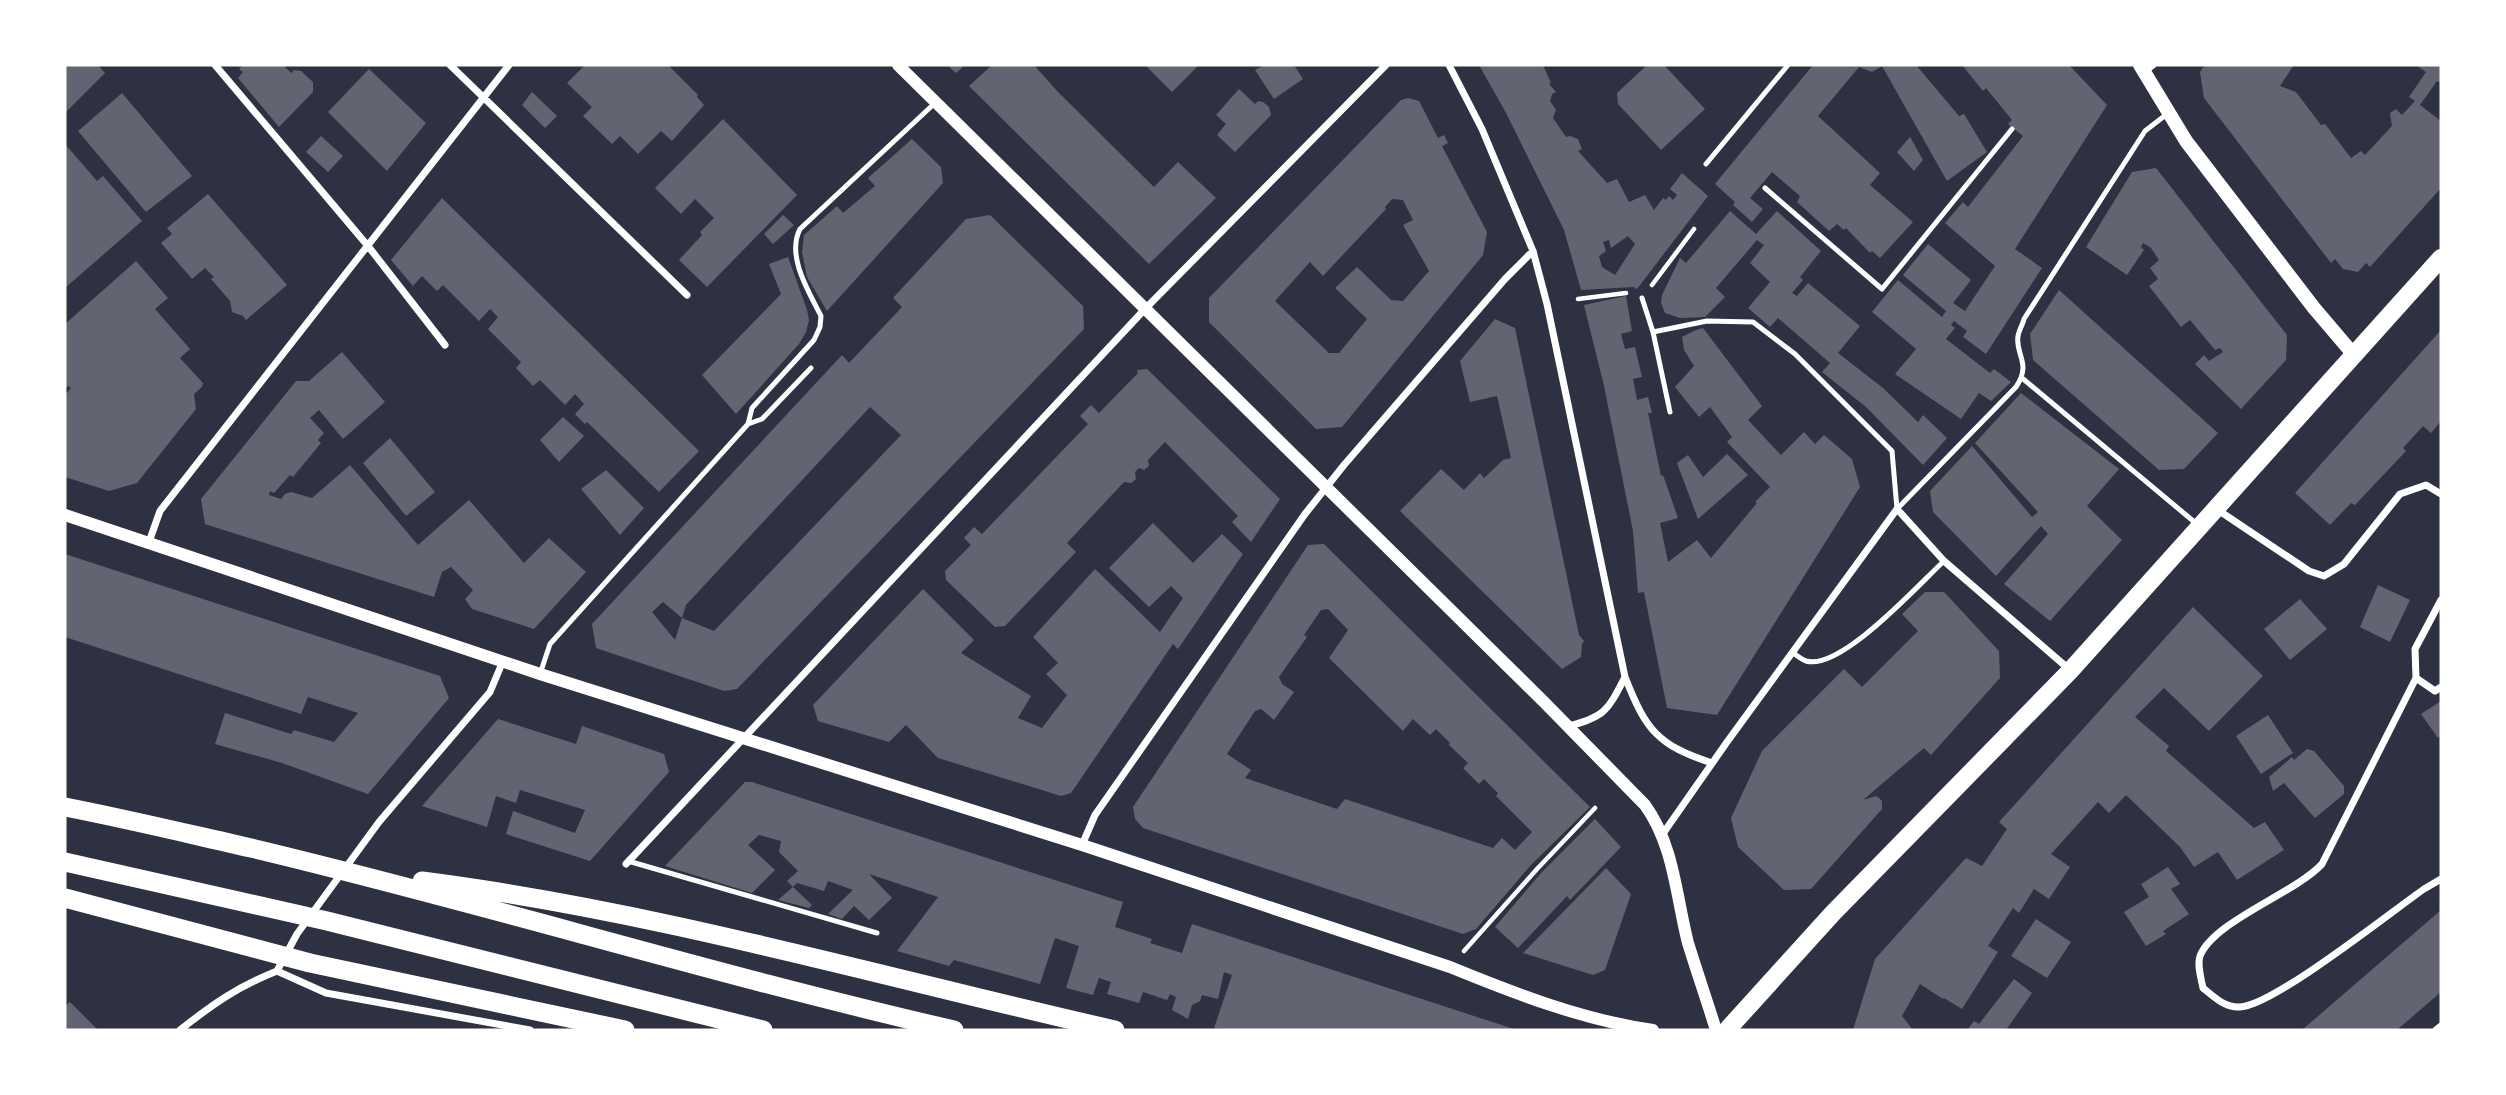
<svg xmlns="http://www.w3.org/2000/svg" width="2506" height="1095" font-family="Figtree,sans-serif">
  <rect width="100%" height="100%" fill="#2d3142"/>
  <path fill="#626471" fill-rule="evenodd" d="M65 65H98L105 73 65 113Z
    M243 65H283L291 73 294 70 301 71 313 82V92L279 127 238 78 243 72 239 69Z
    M585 65H668L698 95 697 97 704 105 672 141 661 131 638 154 620 136 612 144 583 116 592 107 567 83Z
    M947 65H965L956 73Z
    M992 65H1034L1058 92 1154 187 1178 162 1216 198 1149 264 969 86Z
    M1145 65H1199L1172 92Z
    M1264 65H1294L1303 79 1274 99 1255 70Z
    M1479 65H1543L1551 83 1549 84 1556 92 1552 94 1550 101 1556 110 1553 118 1566 137 1570 136 1578 139 1582 149 1578 151 1607 183 1617 179 1629 202 1645 195 1654 210 1663 198 1666 200 1669 196 1673 200 1677 195 1670 189 1682 173 1708 196 1637 289 1633 287 1581 290 1564 230 1505 111ZM1628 236 1635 244 1615 275 1602 267 1599 256 1606 251 1603 242 1609 240 1611 248Z
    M1647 65H1664L1705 109 1661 150 1618 104 1617 93Z
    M1813 65H1916L1959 116 1964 114 1987 152 1947 181 1882 66 1872 72 1859 67 1818 116 1880 173 1870 185 1913 222 1880 258 1872 251 1870 253 1846 228 1844 230 1837 224 1829 231 1797 202 1800 196 1772 172 1750 198 1763 209 1752 222 1733 205 1735 202 1715 184Z
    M1962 65H2069L2107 105 2015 249 2042 268 1986 354 1963 337 1967 331 1954 321 1951 325 1955 328 1946 339 1990 373 1994 369 2011 382 1991 401 1979 393 1961 419 1895 374 1916 349 1872 312 1898 280 1942 317 1946 311 1903 275 1928 244 1971 280 1953 303 1965 311 1995 266 1945 223 1963 202 1968 207 2023 136 2008 124 2012 120 1986 88 1983 91Z
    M2205 65H2294L2280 86 2296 92 2321 125 2325 124 2351 158 2361 151 2365 155 2392 126 2390 113 2396 109 2402 115 2415 101 2409 97 2426 72 2416 65H2441V83L2437 81 2420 105 2441 121V188L2370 267 2366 263 2358 272 2343 269 2335 259 2331 263 2204 98 2200 72Z
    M369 69 426 123 387 171 328 112Z
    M1239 89 1255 104 1258 101 1263 102 1269 107 1271 115 1235 152 1217 135 1226 124 1216 115Z
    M532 92 557 116 545 128 522 105Z
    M122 93 192 176 146 212 78 131Z
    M1408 98 1419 101 1438 138 1444 135 1448 143 1442 146 1487 232 1483 255 1342 427 1316 429 1209 322V298L1401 100ZM1392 199 1403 200 1413 220 1403 225 1429 271 1403 301 1391 300 1357 267 1335 288 1367 319 1339 353H1329L1275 301 1310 262 1323 276 1386 209 1385 207Z
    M723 119 797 195 707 287 679 260 702 235 700 232 714 218 695 199 681 214 655 188Z
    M321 136 343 156 328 172 306 152Z
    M1910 137 1923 160 1914 171 1897 152Z
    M912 139 941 167 943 183 827 311 807 277 802 252 804 235 837 206 843 213 875 186 868 178Z
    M65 144 97 181 103 176 142 221 65 288Z
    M2156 168 2287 335 2286 360 2241 409 2195 364 2204 355 2209 361 2223 352 2220 348 2215 350 2190 320 2181 327 2149 286 2158 279 2150 268 2159 260 2151 248 2143 243 2141 247 2144 250 2127 275 2086 247 2132 172Z
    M208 194 287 285 246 320 243 316 232 312 230 301 211 279 214 277 205 268 192 279 161 243 172 234 167 228Z
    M442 198 699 451 659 492 587 422 585 424 575 414 584 404 575 394 565 405 540 380 533 386 516 368 521 362 488 329 498 317 490 309 479 321 443 285 437 291 422 276 413 286 391 260Z
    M1730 211 1756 234 1777 211 1821 251 1800 277 1803 280 1792 293 1797 296 1808 283 1860 326 1838 353 1883 388 1918 422 1923 415 1947 438 1923 465 1866 407 1822 372 1830 363 1778 318 1770 327 1748 308 1770 282 1750 263 1764 245 1757 240 1716 288 1725 297 1705 317 1680 318 1665 313 1661 303 1662 295 1680 258 1686 263Z
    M783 215 794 225 773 244 764 234Z
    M990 215 1083 306 1084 329 737 689 724 691 596 648 592 624 842 355 849 363 902 307 893 298 966 219ZM870 407 901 435 714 631 682 618 675 640 652 612 663 602 682 618 686 605Z
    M788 257 807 310 809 320 806 332 799 344 736 414 702 375 781 294 769 264Z
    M136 261 168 298 155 309 190 349 180 358 203 383 202 387 194 394 196 409 137 483 109 491 65 477V395L71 388 68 386 65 389V324Z
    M2059 290 2218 433 2184 469 2159 470 2033 360 2030 334Z
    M1626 296 1632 331 1621 334 1625 349 1635 347 1642 377 1633 379 1637 400 1648 397 1652 413H1648L1661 476 1663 475 1678 518 1660 523 1668 562 1697 540 1711 558 1757 503 1755 502 1770 487 1727 442 1732 437 1710 407 1699 417 1675 387 1694 366 1684 350 1682 337 1696 330 1703 328 1762 406 1748 420 1781 455 1804 432 1815 444 1824 435 1852 459 1860 487 1717 715 1667 708 1644 592 1638 593 1633 531 1604 386 1584 305Z
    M1495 319 1515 328 1579 635 1584 641 1582 644 1581 657 1562 669 1400 511 1441 469 1464 490 1480 473 1484 478 1503 460 1511 458 1497 396 1470 402 1460 361Z
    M2441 330V421L2431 433 2423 426 2403 448 2406 451 2355 505 2351 503 2330 525 2295 493Z
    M342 352 385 402 343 439 319 410 310 418 324 433 318 440 321 443 293 477 290 475 274 493 270 491 269 495 281 499 285 494 291 492 312 498 350 465 418 545 469 500 524 563 549 538 586 572 534 629 472 609 465 599 473 590 451 567 442 572 434 597 205 524 201 499 296 381H309Z
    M1147 369 1280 499 1251 542 1232 522 1238 516 1165 442 1148 460 1149 466 1144 470 1139 468 1135 472 1136 479 1131 483 1124 482 1067 543 1076 552 1005 626 995 627 946 580 945 571 971 545 964 538 974 527 982 534 1088 424 1080 416 1091 405 1099 413 1138 373 1137 370Z
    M2021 393 2119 469 2087 506 2122 540 2050 621 2004 584 2048 534 2041 526 1996 576 1933 512 1930 491 1972 446 2032 517 2038 512 1975 443Z
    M563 417 584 436 559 462 540 440Z
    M390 438 435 492 406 516 363 463Z
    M1727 454 1748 475 1698 519 1677 463 1688 455 1703 477Z
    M606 470 644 508 620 535 581 489Z
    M1153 523 1193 563 1222 534 1243 554 1178 649 1173 644 1071 793 1061 796 938 758 906 725 889 742 818 721 813 705 923 589 974 640 961 653 1031 696 1018 718 1042 728 1067 695 1046 674 1058 663 1033 637 1095 569 1160 632 1183 598 1171 586 1149 607 1109 568Z
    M1324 544 1590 807 1531 865 1476 929 1463 934 1143 828 1135 819 1133 807 1308 545ZM1328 609 1348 630 1329 658 1403 731 1413 719 1430 735 1436 729 1450 743 1449 745 1468 763 1463 768 1479 784 1484 779 1498 793 1496 796 1532 832 1515 850 1502 838 1493 848 1345 799 1337 809 1245 778 1251 770 1227 754 1255 711 1261 709 1274 720 1294 692 1282 684 1279 677 1307 637 1304 635 1321 610Z
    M65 554 440 676 449 698 368 794 282 763 215 744 225 713 291 734 294 730 334 742 358 713 308 697 301 714 65 637Z
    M2378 585 2410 600 2390 642 2360 627Z
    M1925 592H1944L1999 651 2000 678 1931 755 1924 748 1863 800 1876 796 1879 798 1882 801V809L1811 889 1784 890 1738 847 1731 818 1762 751 1844 669 1862 687 1918 631 1902 614Z
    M2300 599 2327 629 2290 660 2264 629Z
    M2193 607 2263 676 2209 731 2164 688 2135 717 2169 746 2166 751 2254 828 2265 822 2284 850 2237 880 2218 852 2194 867 2180 847 2126 795 2109 813 2098 802 2051 854 2070 867 2049 899 2034 889 2019 913 2013 908 1988 946 1998 952 1962 1009 1944 998 1943 999 1920 984 1902 1016 1913 1030H1853L1875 959 1966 858 1982 866 2007 829 1999 822Z
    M2441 701V735L2438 738 2421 714Z
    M2268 715 2293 753 2261 774 2236 736Z
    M498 719 576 744 582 726 664 754 669 772 590 861 506 834 513 811 575 833 585 810 520 790 516 803 496 796 487 827 422 806Z
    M2307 749 2314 751 2344 786V794L2315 818 2284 783 2273 791 2269 777 2292 757 2294 760Z
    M745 782H752L1123 902 1115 927 1152 939 1150 943 1182 953 1192 924 1517 1030H1224L1214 1028 1232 975 1224 972 1218 999 1202 995 1200 1001 1192 1005 1188 1019 1172 1010 1176 997 1170 994 1167 1000 1143 992 1139 1003 1107 994 1111 982 1099 978 1093 995 1066 988 1079 946 1055 938 1040 984 954 960 949 966 897 951 938 897 869 874 892 898 869 920 854 906 842 919 828 914 853 890 828 881 824 891 797 883 793 887 787 881 798 871 779 852 781 841 759 835 748 845 775 870 752 893 665 866Z
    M1595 819 1621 847 1570 900 1567 896 1518 948 1495 927 1542 872Z
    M2168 867 2180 884 2171 889 2189 914 2163 931 2166 934 2146 946 2124 912 2149 897 2141 884Z
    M1606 868 1631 894 1605 970 1593 975 1523 953Z
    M793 887 812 905 809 908 778 900Z
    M2441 910V992L2397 1030H2302Z
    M2036 919 2071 942 2047 978 2011 956Z
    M2014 979 2032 993 2006 1030H1967L1974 1021 1979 1024Z
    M70 1002 98 1030H65V1006Z"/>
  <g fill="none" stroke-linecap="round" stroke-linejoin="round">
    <path stroke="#fff" stroke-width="4.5" d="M1652 285 1694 229
      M1578 299 1626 293
      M1464 951 1537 869 1595 808"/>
    <path stroke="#fff" stroke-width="5" d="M1706 164 1788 65
      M1765 188 1882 289 2012 129
      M1642 298 1653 332 1670 412
      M1653 332 1707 321 1753 322 1795 354 1892 451 1897 509
      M2022 378 2198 525
      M748 424 752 408 814 340 820 327 821 316C809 292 786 256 800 229L936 102
      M1897 509 2016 387C2032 363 2015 355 2018 336 2019 330 2023 324 2024 319L2145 131 2167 114
      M1792 652C1796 655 1802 660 1806 661 1841 671 1919 584 1944 561
      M540 674 550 644 748 424 762 419 811 368
      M628 861 877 933"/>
    <path stroke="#fff" stroke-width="7" d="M215 65 368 246 445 345
      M450 65 687 295
      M1449 65 1482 129 1533 251 1547 304 1625 677C1608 710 1605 717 1569 726
      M2145 71 2153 65
      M2218 510 2309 571 2324 576 2344 564 2400 494 2426 485 2441 494
      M149 542 160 511 509 65
      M2441 600 2415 649 2416 678 2435 691 2441 687
      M1625 677C1646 730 1657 745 1712 763
      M2416 678 2322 864C2294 894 2214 921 2200 956 2197 965 2201 978 2203 988 2214 997 2225 1008 2240 1007 2273 1006 2391 912 2424 889L2441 879
      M1662 835 1727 742 1897 509 1944 561 2070 670
      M1082 845 1095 815 1305 514 1344 465 1505 279 1533 251
      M626 864 1145 309 1386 65
      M277 971 326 993 530 1030
      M180 1030C213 1004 237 987 277 971L297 934 379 822 490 692 503 661
      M2436 1030 2441 1026"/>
    <path stroke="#fff" stroke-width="12" d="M898 65 1544 702 1645 805C1674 845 1676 896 1688 943 1697 972 1707 1001 1716 1030
      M65 515 540 674 1082 845 1450 967C1516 994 1583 1020 1653 1030"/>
    <path stroke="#fff" stroke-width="14" d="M2140 65 2186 141 2314 308 2354 355"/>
    <path stroke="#fff" stroke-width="18" d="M1727 1030 1833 913 2070 671 2441 258"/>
    <path stroke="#fff" stroke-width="19" d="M65 807C127 819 189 834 251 848 487 904 718 976 954 1030
      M65 862 327 921 763 1030
      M422 881C657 911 885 978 1115 1030
      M65 898 310 963 625 1030"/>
  </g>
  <rect width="2506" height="1095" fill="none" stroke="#ffffff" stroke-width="133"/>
</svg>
